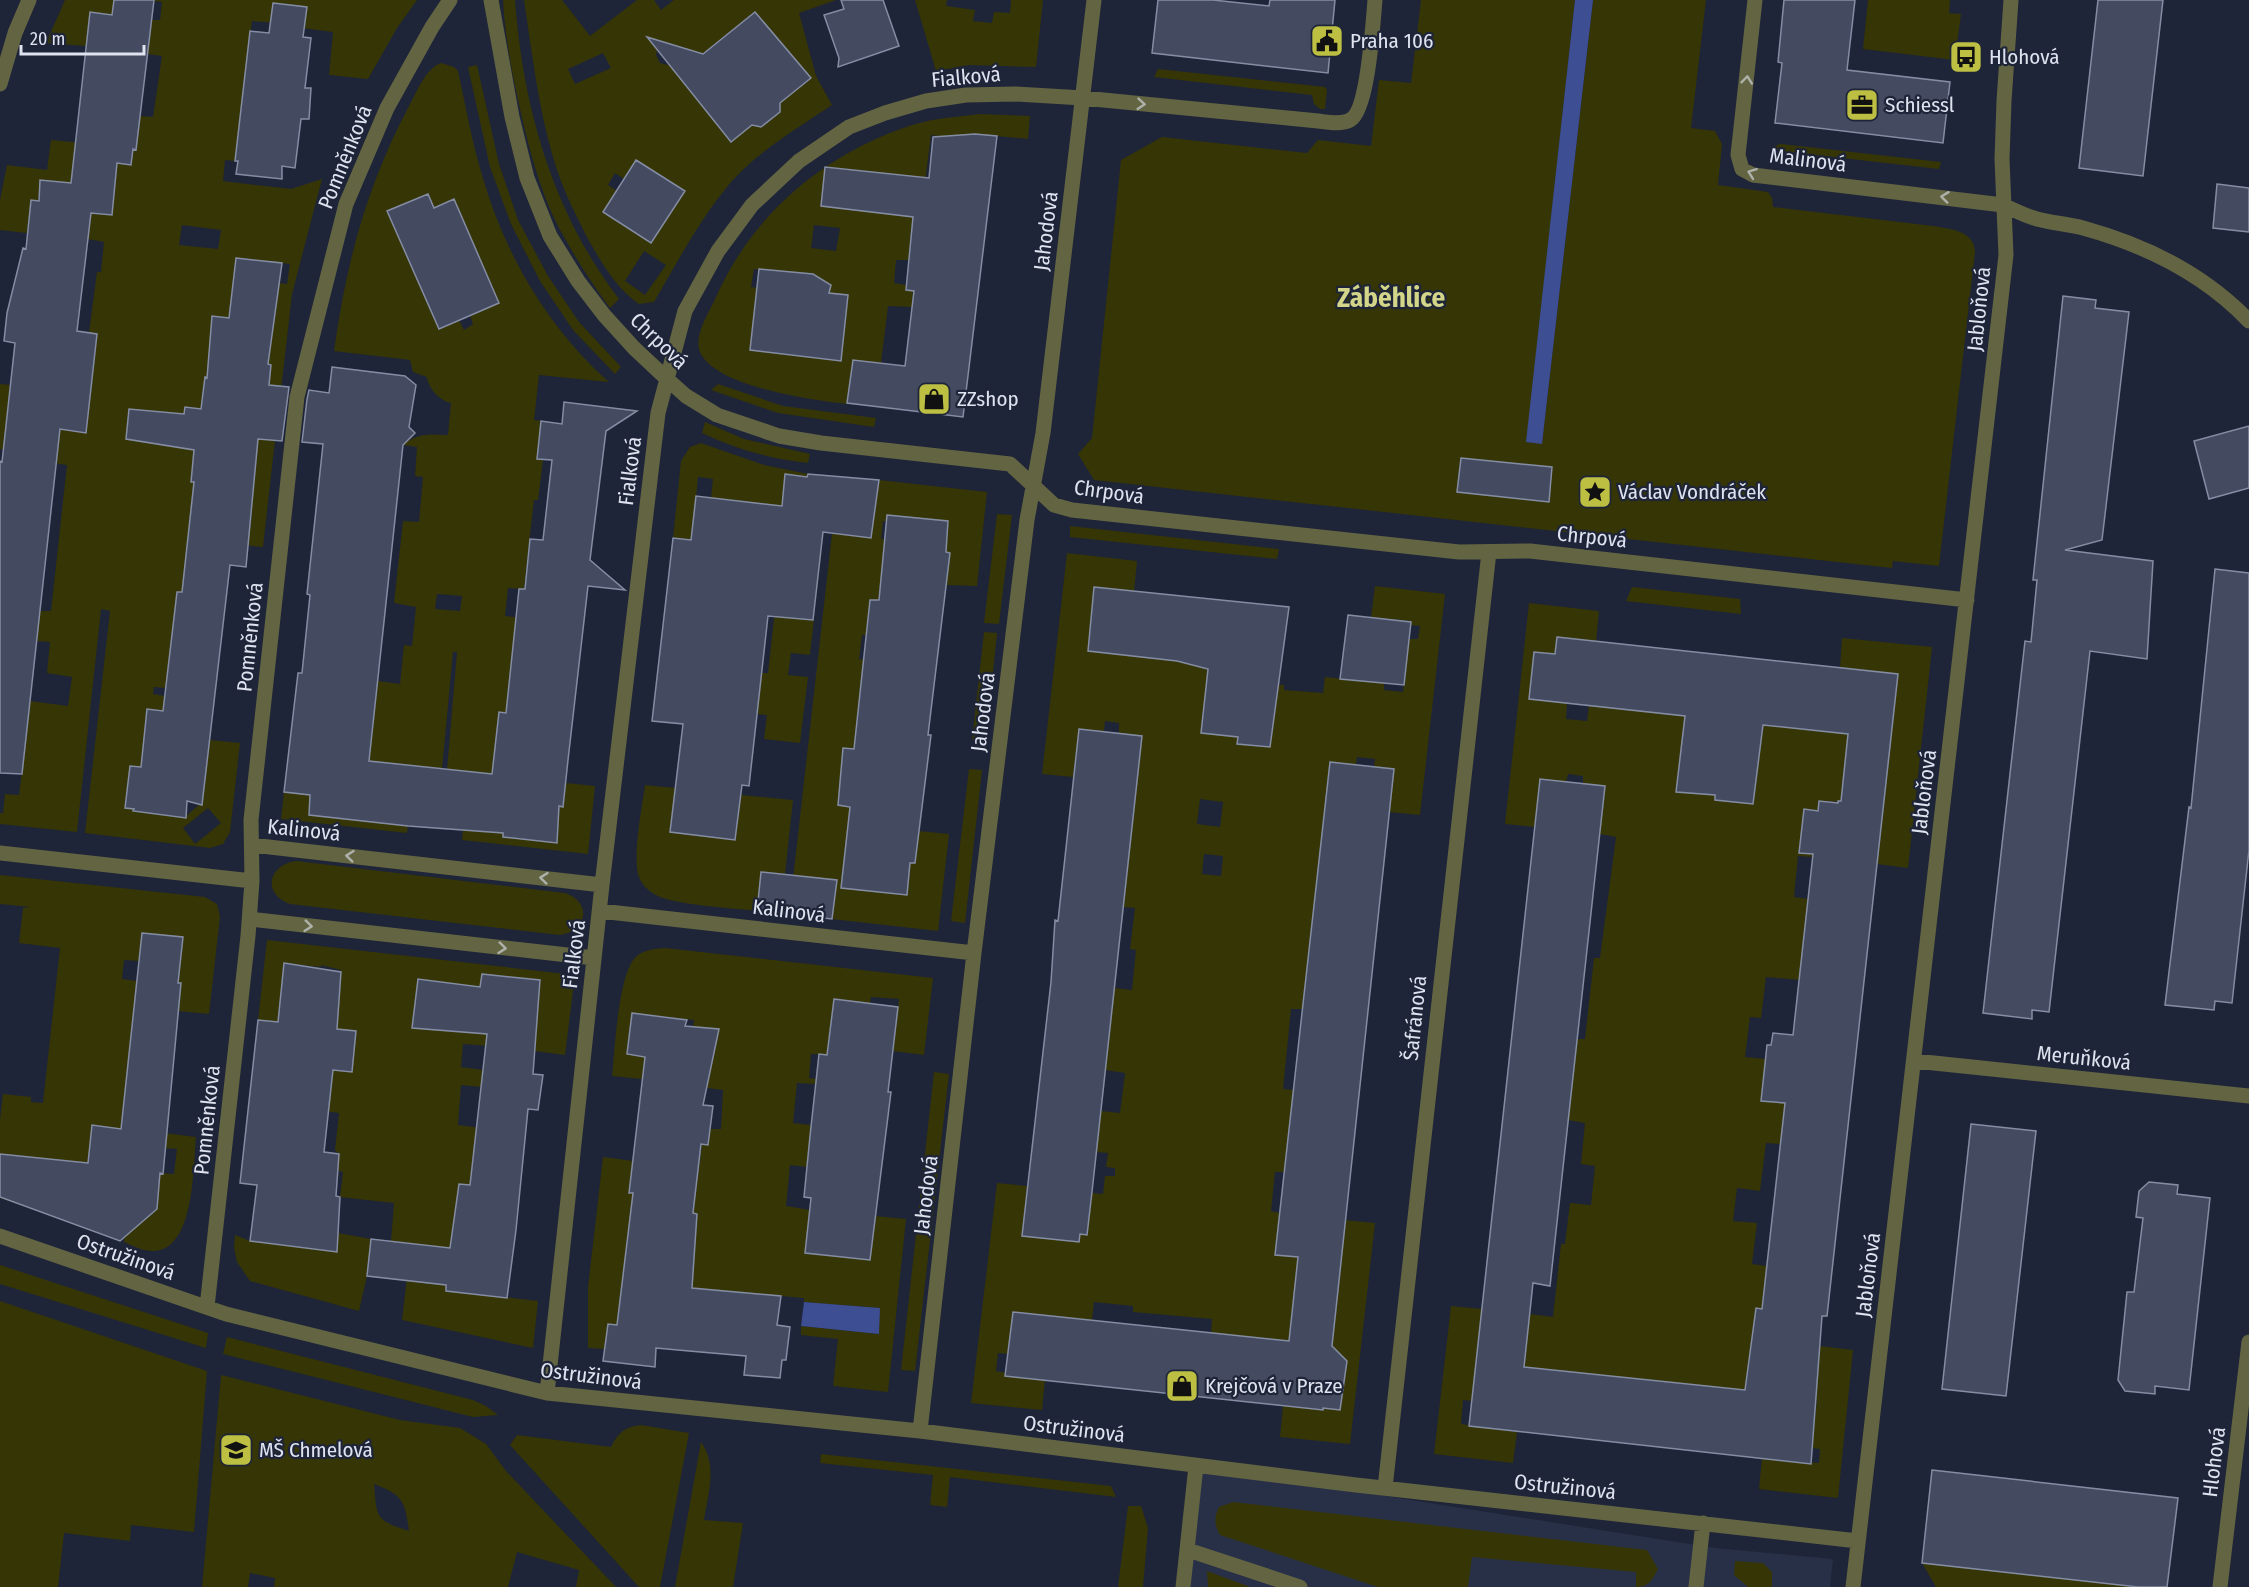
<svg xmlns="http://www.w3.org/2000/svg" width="2249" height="1587" font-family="'Fira Sans Condensed',sans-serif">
  <rect width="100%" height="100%" fill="#1f2538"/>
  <path fill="#283047" d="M1196 1466 1715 1548 1833 1559 1830 1587H1183Z"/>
  <path fill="#353505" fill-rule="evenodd" d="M65 0H114L112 15 86 46 46 43Z
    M149 0H417L397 28 368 79 329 75 333 32 302 28 307 7 274 3 271 20 277 23 252 21 235 161 225 160 223 181 291 189 322 179 292 294 278 416 257 439 275 440 263 547 188 540 182 592H177L166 688 154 687 153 694 165 696 164 711 147 709 144 733 166 736 161 769 130 766 125 807 134 809V811L185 817 200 804H202L206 775 204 764 207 765 210 740 240 743 230 832 223 844 210 848 85 833 110 611 101 609 77 832 0 824V813H3L5 794 19 795 30 701 68 706 72 677 47 673 50 642 37 641 40 611H51L67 465 52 463V456L0 449V384L10 385 6 423 65 430 70 393 94 364 97 334 89 333 97 272H101L104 242 88 239 91 213 112 215 115 188 40 180 38 201 31 200 27 233 0 230V200L7 165 47 170 51 140 84 143 83 159 131 165 140 116 153 117 162 56 147 54 151 20H160L162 2ZM182 225 221 230 218 249 179 245ZM242 258 290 264 287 284 239 278ZM231 306 271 340 211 334 212 316 229 318ZM185 407 228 412 184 419ZM129 409 144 410 141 441 126 439ZM214 510 252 514 250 529 212 524ZM208 808 221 823 195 844 183 828Z
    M503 0H515C523 108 553 213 619 299L610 308C593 285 577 261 563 235 541 196 530 152 520 109 512 73 505 37 503 0Z
    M524 0H562L590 36 637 0H654L661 10 674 0H836L799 13 816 76 832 105C798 128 760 150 732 181 701 217 678 261 654 302L639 304C616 288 603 265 589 241 575 214 561 186 553 157 538 106 532 53 524 0ZM755 12 808 81 780 103V112L761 127 752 125 731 142 686 86 739 44 730 32ZM666 43 674 45 677 53 675 61 668 65 660 63 656 55 658 46ZM603 53 611 68 575 84 568 69ZM637 160 685 191 651 243 604 212 617 191 608 185 615 173 624 179ZM644 251 666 265 645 295 625 281Z
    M915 0H947L946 6 975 10 973 21 992 23 994 12 1010 13 1011 0H1043L1036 67 969 65 936 71Z
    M1421 0H1575L1527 442 1542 443 1593 0H1706L1691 128 1715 131 1722 144 1718 185 1768 192 1772 198 1773 207 1933 226C1950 229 1974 230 1975 252L1939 566 1893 561 1892 568 1094 480 1078 454 1092 438 1121 160 1162 137 1307 153 1318 140 1371 146 1379 80 1411 83ZM1461 458 1552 467 1549 502 1458 492Z
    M1868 0H1950L1949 13 1961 14 1955 60 1863 49Z
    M441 63 454 67 458 71C466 107 472 143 483 178 505 255 549 329 609 382L539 375 534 420 541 421 537 459 543 460 538 500H534L524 589 508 588 505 616 522 618 529 715 500 712 496 736 556 843 560 806H563L566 783 595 786 588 854 462 840 468 773 447 770 457 652H453L442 769 414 767 407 833 281 819 284 792 310 795 309 815 363 821 382 763 369 761 378 681 400 684 404 645 412 646 416 607 394 603 403 521 419 522 423 477 415 476 417 447 403 445C416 433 432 434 448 435L451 403C440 401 428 388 427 377L413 372 410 360 334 351C346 263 367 185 409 106 417 92 425 69 441 63ZM417 198 433 208 454 199 499 302 470 315 473 324 464 330 459 320 439 329 389 215 392 209ZM437 594 462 596 460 611 435 609Z
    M477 65 499 164 518 220 548 276 579 322 621 367 615 374 573 330 540 281 511 224 490 167 468 67Z
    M1158 69 1325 87 1327 90 1325 109H1320L1314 104 1312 95 1154 77Z
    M980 114 1030 116 1028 139 975 134 950 137 931 135 919 230 911 229 909 260H896L894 283 906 285V290L913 291 912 307 888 306 881 363 871 370 852 368 847 404C812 400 715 387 700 352 693 336 710 311 716 297 753 213 826 153 912 125 934 118 957 117 980 114ZM826 167 869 172 865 210 821 205ZM814 225 840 228 836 251 811 248ZM754 269 782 271 781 289 841 360 750 350 757 288 751 287Z
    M1780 144H1781L1941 162 1939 169 1780 151 1777 158 1772 161 1773 147Z
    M718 384 783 406 876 418 874 427 778 413 711 390Z
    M705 422 744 439 810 454 808 463C771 459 735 449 702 433Z
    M701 443 764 465 808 474 807 477 785 474 782 508 799 552 821 555 818 580 804 578 799 619 814 620 810 655 791 653 788 675 808 677 800 743 764 739 767 715 757 714 762 673H768L777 592 768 549 773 505 711 498 713 479 698 477 694 518 703 542 673 538 681 461 690 447Z
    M879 480 987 492 977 586 946 585V552L948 521 914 518 913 524 883 521 881 539 889 540 884 556 878 602 867 635H862L859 659 872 661 861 759 842 757 838 805 855 807 906 895 910 863H915L918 831 949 834 938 931 832 919 836 887 793 879 834 516Z
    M997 514 1012 515 999 624 984 623Z
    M1070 526 1279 549 1277 559 1070 537Z
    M1067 553 1137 561 1134 592 1094 587 1088 651 1245 668V682L1284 685V690L1323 693 1325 677 1384 683V690L1403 692 1409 639H1418L1420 626 1411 625V621L1371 617 1375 586 1445 594 1420 815 1389 812 1374 767 1375 759 1357 757 1356 765 1330 762 1303 1009H1291L1283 1089 1294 1090 1285 1172H1275L1271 1211 1280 1213 1275 1255 1298 1257 1344 1220 1375 1223 1350 1444 1280 1437 1283 1406 1323 1407 1343 1393C1345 1376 1349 1363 1336 1350L1211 1333 1212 1319 1133 1312V1306L1094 1302 1092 1320 1013 1312 1008 1354 998 1353 996 1371 1045 1380 1042 1410 971 1403 997 1183 1027 1186 1022 1236 1079 1242 1080 1234H1087L1092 1193 1103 1194 1105 1176H1115V1168L1106 1167 1108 1153 1096 1152 1101 1111 1120 1113 1125 1073 1105 1070 1114 988 1132 990 1136 950 1130 949 1135 908 1123 907 1142 736 1119 733V723L1105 721 1104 731 1079 729 1073 777 1042 774ZM1203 711 1240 715 1239 722 1273 726 1270 747 1238 744V737L1201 733ZM1200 799 1223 802 1220 827 1197 824ZM1204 854 1223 856 1221 876 1202 874Z
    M1632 587 1740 599 1741 614 1626 601Z
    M1529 603 1599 611 1596 642 1557 637 1555 654 1534 652 1529 699 1567 703 1566 719 1587 721 1589 705 1848 734 1846 758 1888 761 1898 675 1840 668 1842 638 1932 647 1908 868 1877 864 1884 807 1866 806 1858 802 1819 801 1818 811 1804 809 1799 853 1814 854 1813 857 1798 856 1794 897 1808 899 1800 980 1766 977 1761 1018 1750 1017 1745 1057 1766 1059 1761 1101 1786 1103 1781 1144 1766 1143 1760 1191 1737 1188 1733 1221 1757 1223 1752 1264 1767 1266 1763 1309H1756L1752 1338 1853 1350 1838 1498 1759 1489 1762 1458 1819 1463 1820 1449 1812 1448 1817 1400 1476 1362 1472 1401 1463 1400 1461 1424 1517 1432 1513 1463 1434 1454 1451 1306 1482 1309 1480 1329 1527 1334 1530 1314 1553 1317 1561 1244H1565L1570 1203 1591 1205 1595 1166 1581 1164 1585 1123 1568 1120 1577 1039H1585L1594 958H1600L1616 837 1600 834 1583 784V776L1568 774 1566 782 1535 827 1505 824ZM1712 778 1710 795 1677 792Z
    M984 632 997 633 986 741 972 740Z
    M969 769 982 770 965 923 951 921Z
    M645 785 675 788 670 832 735 840 741 795 793 800 785 874 761 872 757 911C734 908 673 905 656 895 648 891 640 883 638 874 633 854 642 807 645 785Z
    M296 861 565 893C592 902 588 931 560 935L290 904C262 894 268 865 296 861Z
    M0 875 205 897 217 904 220 917 209 1014 178 1011 181 983H178L183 937 142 933 139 961 124 960 122 979 137 981 121 1129 92 1126 88 1163 53 1159 46 1214 0 1198V1120L3 1094 31 1097V1102L43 1103 60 948 19 943 23 908 30 907 0 904Z
    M267 940 575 975 565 1055 535 1051 540 980 482 974 477 1016 494 1019 490 1046 463 1044 461 1067 483 1070 481 1087 461 1085 458 1125 481 1128 473 1153 470 1185 459 1184 456 1207 464 1234 452 1233 446 1290 538 1301 533 1348 402 1320 411 1244 391 1241 394 1203 340 1197 343 1172 337 1170 339 1154 335 1150 339 1113 324 1111 333 1070 351 1072 332 1029 341 970 321 965V967L284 963 282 983 289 1024 258 1020ZM418 979 442 982 413 1028Z
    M665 948 933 978 924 1055 893 1051 899 999 871 997 870 1004 834 999 827 1055 811 1054 809 1078 816 1079V1084L797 1083 793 1123 819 1126 810 1136 807 1167 790 1165 786 1206 810 1210 805 1253 869 1260 875 1216 906 1219 888 1392 833 1386 838 1339 801 1335V1326L878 1334 880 1308 804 1302V1298L781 1296 677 1308 620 1302 617 1325 608 1324 605 1349 588 1348V1287L603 1157 633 1161 630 1193H634L626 1246 661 1248 696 1232 697 1214 690 1213 691 1197 695 1198 702 1144 708 1145 710 1129H721L723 1090 707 1088 718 1029 693 1027 694 1020 632 1013 627 1054 645 1057 642 1079 612 1076C615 1050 618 969 638 955 647 949 655 949 665 948Z
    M934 1072 949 1074 915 1371 901 1370Z
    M164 1133 196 1137C193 1166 195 1248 155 1251 145 1252 133 1246 124 1242L126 1218 157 1209 160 1173 174 1174 177 1149 163 1148Z
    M338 1233 371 1239 367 1276 359 1311 250 1281 237 1262 234 1248 235 1235 250 1241Z
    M0 1265 208 1333 206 1348 0 1284Z
    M0 1301 207 1371 194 1532 131 1525 130 1541 64 1533 58 1587H0Z
    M227 1337 473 1400 486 1406 498 1415 473 1417 223 1354Z
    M221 1375 400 1420 460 1428 486 1444 506 1471 616 1587H576L579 1570 517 1552 508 1587H274L275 1578 250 1573 248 1587H202ZM374 1484C403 1495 405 1501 409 1531 375 1520 377 1518 374 1484Z
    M641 1425 689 1433 660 1587H639L510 1445 517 1435 611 1447C618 1433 624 1427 641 1425Z
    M701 1442C718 1466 708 1493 704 1520L743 1523 733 1587H675Z
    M821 1454 1111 1486 1116 1497 950 1477 947 1507 930 1505 933 1475 820 1463Z
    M1233 1502 1647 1550 1658 1569C1652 1580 1649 1587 1636 1587V1572L1472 1557 1468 1587H1378L1220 1535C1214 1524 1214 1518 1219 1507Z
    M1128 1506H1141L1148 1528 1143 1587H1118Z
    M1735 1561 1763 1563 1772 1572V1587H1748L1734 1575Z
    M1922 1563 2138 1587H1936Z
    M1207 1571 1250 1587H1208Z"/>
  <path fill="#3d4e93" d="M1575 0H1593L1542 444 1526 442Z
    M804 1302 880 1308 879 1334 801 1326Z"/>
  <path fill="#444b60" stroke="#858da5" stroke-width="1.5" d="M114 0H154L136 150 133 149 131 165 117 163 112 215 91 213 77 331 97 334 86 433 60 429 22 774 0 773V461L2 462 15 343 4 341 7 313 23 248 26 249 31 200 39 201 40 180 71 183 90 12 112 15Z
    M841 0H883L899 46 838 67 839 58 824 15 844 9Z
    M1158 0H1213L1269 6 1270 0H1335L1328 73 1152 53Z
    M1784 0H1855L1847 70 1950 82 1943 143 1775 123 1782 63 1778 62Z
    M2098 0H2163L2143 176 2079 168Z
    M273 3 307 7 303 37 311 38 305 88H311L309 119H301L295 168 282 166V179L236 174 238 161H235L250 31 269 33Z
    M755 12 811 78 780 103V112L761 127 752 125 731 142 647 37 703 54Z
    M975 134 997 136 963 417 847 403 853 360 905 366 914 291 906 290 913 217 821 206 825 167 929 178 933 137Z
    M636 160 685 191 651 243 603 212Z
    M2217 184 2249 188V232L2213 228Z
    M428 194 434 208 454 199 499 303 439 329 387 211Z
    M236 258 282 263 268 364 271 365 269 385 289 387 282 441 258 439 246 567 230 565 202 805 187 801 186 818 133 811 134 809 125 808 130 766 141 767 147 709 163 711 177 592H182L194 482H191L194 450 126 439 129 409 184 414 185 407 201 409 205 377 207 378 212 316 229 318Z
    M759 269 813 274 831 285 829 293 848 295 841 361 750 350Z
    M2063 296 2096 300 2095 308 2129 312 2102 540 2065 550 2153 561 2147 659 2090 651 2049 1012 2032 1010V1019L1983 1013 2025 641 2031 642 2037 580H2033Z
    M332 367 405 376 416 385 409 427 415 433 403 445 369 761 492 774 499 712 506 713 519 589H525L530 539 543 540 552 460 537 459 541 421 562 424 564 402 637 411 606 431 590 560 625 590 588 586 568 760 563 807 559 806 557 843 503 837V833L408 826 309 815 310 795 284 792 298 673H302L310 595 307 594 323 444 302 442 307 399 309 390 329 393Z
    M2249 426V488L2209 499 2194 441Z
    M1461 458 1552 467 1549 502 1457 492Z
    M785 474 807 477 808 474 879 480 871 538 823 532 813 620 768 616 749 786 742 785 735 840 670 832 683 724 652 721 673 538 691 540 696 496 782 506Z
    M887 515 948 521 946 552 950 553 928 735H931L915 863H910L907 895 841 888 850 807 838 805 843 748 854 749 870 600H879Z
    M2215 569 2249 573V850L2232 1003 2215 1001 2214 1010 2165 1005 2189 807 2191 808Z
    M1094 587 1289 607 1270 747 1237 744 1238 737 1201 733 1208 669 1177 661 1088 651Z
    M1348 615 1411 622 1404 685 1340 679Z
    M1557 637 1898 674 1827 1316H1822L1811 1464 1469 1426 1540 779 1605 786 1550 1286 1533 1283 1524 1367 1745 1390 1756 1308 1762 1309 1785 1103 1761 1101 1767 1045H1771L1773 1033 1793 1035 1813 854 1799 853 1804 809 1818 811 1819 801 1838 803V801H1841L1848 734 1763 725 1753 804 1715 800V795L1676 792 1685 716 1529 699 1534 652 1555 654Z
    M1079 729 1142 736 1092 1192 1087 1235 1080 1234 1079 1242 1022 1236 1051 982 1055 920 1058 921Z
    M1330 762 1394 769 1332 1346 1347 1361 1340 1410 1323 1408V1410L1005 1376 1013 1312 1289 1341 1298 1257 1275 1255Z
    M761 872 837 880 832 919 757 911Z
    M142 933 183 937 178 983H181L163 1174 160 1173 157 1209 120 1241 0 1197V1154L88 1163 92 1125 121 1129Z
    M284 963 341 972 337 1029 356 1031 352 1072 333 1070 324 1152 339 1154 336 1196 340 1197 337 1252 250 1241 257 1185 240 1183 258 1020 278 1022Z
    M482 974 540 980 533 1074 543 1075 538 1110 528 1109 516 1230 507 1298 446 1291V1285L367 1276 371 1239 450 1248 459 1184 470 1185 487 1034 412 1028 418 979 480 987Z
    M834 999 898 1007 888 1092H891L870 1260 805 1253 811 1198 804 1197 810 1136 819 1054 827 1055Z
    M632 1013 687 1020 685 1026 719 1029 703 1105 713 1106 708 1145 701 1144 693 1213 697 1214 692 1288 781 1296 777 1325 790 1327 786 1360H782L780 1378 744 1375 746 1356 689 1351 656 1348 655 1367 603 1361 608 1324 617 1325 633 1193H629L645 1057 627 1054Z
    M1971 1124 2036 1131 2006 1396 1942 1389Z
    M2149 1182 2178 1185 2177 1194 2210 1198 2189 1390 2155 1386V1394L2125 1391 2118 1380 2127 1292H2134L2143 1218 2136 1217 2139 1191Z
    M1932 1470 2178 1498 2167 1587H2138L1922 1563Z"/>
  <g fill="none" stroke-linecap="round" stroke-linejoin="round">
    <path stroke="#636542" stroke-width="15" d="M491 0 512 117 527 178 550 236 578 281 604 315 634 348 667 379 686 396 717 415 779 436 821 443 1010 464 1054 505 1072 510 1459 552 1530 551 1967 600
      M1755 0 1738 155 1742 169 1753 175 2003 205C2014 210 2026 216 2037 219 2052 223 2068 224 2083 228 2145 245 2204 274 2249 321
      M0 84 15 33 29 0
      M252 845 602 885
      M0 853 252 881
      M600 911 974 953
      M250 919 594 958
      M1915 1061 2249 1096
      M0 1236 226 1314 547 1393 920 1431 1356 1485 1858 1541
      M207 1307 248 936 252 881 251 820 297 397 346 204 387 108 432 27 450 0
      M547 1393 602 885 658 413 685 311 718 251 752 205 799 161 849 127 885 113 926 101 966 95 1015 94 1083 98 1318 121C1327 122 1341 125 1350 120 1368 111 1373 22 1375 0
      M920 1431 974 953 1027 520 1043 433 1094 0
      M1385 1488 1489 552
      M1188 1550 1300 1587
      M1183 1587 1196 1466
      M1696 1587 1703 1523
      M1853 1587 2006 255 2002 159 2004 101 2011 0
      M2220 1587 2249 1342"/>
  </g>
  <defs><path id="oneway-chevron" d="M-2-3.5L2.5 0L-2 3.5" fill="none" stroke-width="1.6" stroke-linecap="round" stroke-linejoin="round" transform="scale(1.5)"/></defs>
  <g stroke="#adb1aa">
    <use href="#oneway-chevron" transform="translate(1747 80) rotate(-84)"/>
    <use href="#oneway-chevron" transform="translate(1141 104) rotate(5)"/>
    <use href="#oneway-chevron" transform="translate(1752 173) rotate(-160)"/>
    <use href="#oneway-chevron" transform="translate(1945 197) rotate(-173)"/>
    <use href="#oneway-chevron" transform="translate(350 856) rotate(-174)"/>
    <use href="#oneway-chevron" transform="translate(544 878) rotate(-174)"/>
    <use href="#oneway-chevron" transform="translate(308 926) rotate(6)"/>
    <use href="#oneway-chevron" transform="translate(502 948) rotate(6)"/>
  </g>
  <defs>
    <g id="civic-square" transform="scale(1.725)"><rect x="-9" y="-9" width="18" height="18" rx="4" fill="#bdbf43" stroke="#1f2538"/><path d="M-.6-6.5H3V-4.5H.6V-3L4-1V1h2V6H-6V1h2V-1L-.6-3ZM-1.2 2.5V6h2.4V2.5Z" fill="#111"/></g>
    <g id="bus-square" transform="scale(1.725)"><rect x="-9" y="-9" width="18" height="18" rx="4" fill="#bdbf43" stroke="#1f2538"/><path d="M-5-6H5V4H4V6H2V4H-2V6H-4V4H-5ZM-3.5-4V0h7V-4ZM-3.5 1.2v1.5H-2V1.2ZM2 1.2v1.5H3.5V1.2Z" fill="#111"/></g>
    <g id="office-square" transform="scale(1.725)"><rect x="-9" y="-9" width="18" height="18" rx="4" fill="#bdbf43" stroke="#1f2538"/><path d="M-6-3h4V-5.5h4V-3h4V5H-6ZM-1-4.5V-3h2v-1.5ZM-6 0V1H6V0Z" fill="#111"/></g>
    <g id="shop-square" transform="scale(1.725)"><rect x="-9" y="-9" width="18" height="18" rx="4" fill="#bdbf43" stroke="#1f2538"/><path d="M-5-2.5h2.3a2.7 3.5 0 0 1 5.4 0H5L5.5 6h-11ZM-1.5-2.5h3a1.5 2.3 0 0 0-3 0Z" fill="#111"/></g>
    <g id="sight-square" transform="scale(1.725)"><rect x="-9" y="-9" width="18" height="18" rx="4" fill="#bdbf43" stroke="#1f2538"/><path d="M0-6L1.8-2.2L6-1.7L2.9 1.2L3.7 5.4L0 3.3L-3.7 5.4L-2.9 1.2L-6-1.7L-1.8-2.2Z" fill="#111"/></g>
    <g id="school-square" transform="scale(1.725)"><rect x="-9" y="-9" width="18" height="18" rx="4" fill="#bdbf43" stroke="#1f2538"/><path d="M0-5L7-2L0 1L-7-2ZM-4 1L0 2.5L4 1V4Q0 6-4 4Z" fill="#111"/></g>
  </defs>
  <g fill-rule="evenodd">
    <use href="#civic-square" x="1327" y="41"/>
    <use href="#bus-square" x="1966" y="57"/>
    <use href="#office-square" x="1862" y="105"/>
    <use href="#shop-square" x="934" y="399"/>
    <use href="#sight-square" x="1595" y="492"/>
    <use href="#shop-square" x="1182" y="1386"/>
    <use href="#school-square" x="236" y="1450"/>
  </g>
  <g text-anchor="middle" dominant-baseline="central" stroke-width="4.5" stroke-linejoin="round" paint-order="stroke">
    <g font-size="21" fill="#dfe3f0" stroke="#1f2538" text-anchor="start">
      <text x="1350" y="41">Praha 106</text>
      <text x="1989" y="57">Hlohová</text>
      <text x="1885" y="105">Schiessl</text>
      <text x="957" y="399">ZZshop</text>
      <text x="1618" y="492">Václav Vondráček</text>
      <text x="1205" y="1386">Krejčová v Praze</text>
      <text x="259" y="1450">MŠ Chmelová</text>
    </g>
    <g font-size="21" fill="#dfe3f0" stroke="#1f2538">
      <text transform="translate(966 77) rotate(-5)">Fialková</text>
      <text transform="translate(345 157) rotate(-68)">Pomněnková</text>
      <text transform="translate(1808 160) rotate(7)">Malinová</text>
      <text transform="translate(1046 231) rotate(-83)">Jahodová</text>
      <text transform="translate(1979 309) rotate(-84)">Jabloňová</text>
      <text transform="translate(659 341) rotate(44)">Chrpová</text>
      <text transform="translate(630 471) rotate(-83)">Fialková</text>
      <text transform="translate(1109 492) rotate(8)">Chrpová</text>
      <text transform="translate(1592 537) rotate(6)">Chrpová</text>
      <text transform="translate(250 637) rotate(-84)">Pomněnková</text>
      <text transform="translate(983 712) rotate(-83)">Jahodová</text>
      <text transform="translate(1924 792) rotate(-83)">Jabloňová</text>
      <text transform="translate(304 830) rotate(6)">Kalinová</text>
      <text transform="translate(789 911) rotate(7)">Kalinová</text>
      <text transform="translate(574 954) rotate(-83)">Fialková</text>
      <text transform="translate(1415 1018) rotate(-84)">Šafránová</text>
      <text transform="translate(2084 1058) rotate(6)">Meruňková</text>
      <text transform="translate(207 1120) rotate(-84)">Pomněnková</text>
      <text transform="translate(926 1195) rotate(-83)">Jahodová</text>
      <text transform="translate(126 1257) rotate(19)">Ostružinová</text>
      <text transform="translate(1868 1275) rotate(-83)">Jabloňová</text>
      <text transform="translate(591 1376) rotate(7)">Ostružinová</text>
      <text transform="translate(1074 1429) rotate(7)">Ostružinová</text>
      <text transform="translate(2214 1462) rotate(-83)">Hlohová</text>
      <text transform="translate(1565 1487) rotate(6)">Ostružinová</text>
    </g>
    <g font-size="27" font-weight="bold" fill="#d3d688" stroke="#1f2538">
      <text x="1391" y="298">Záběhlice</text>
    </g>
  </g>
  <path d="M21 45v9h123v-9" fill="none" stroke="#dfe3f0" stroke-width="3"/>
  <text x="30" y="45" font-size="18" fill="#dfe3f0" stroke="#1f2538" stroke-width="4.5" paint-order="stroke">20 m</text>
</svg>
